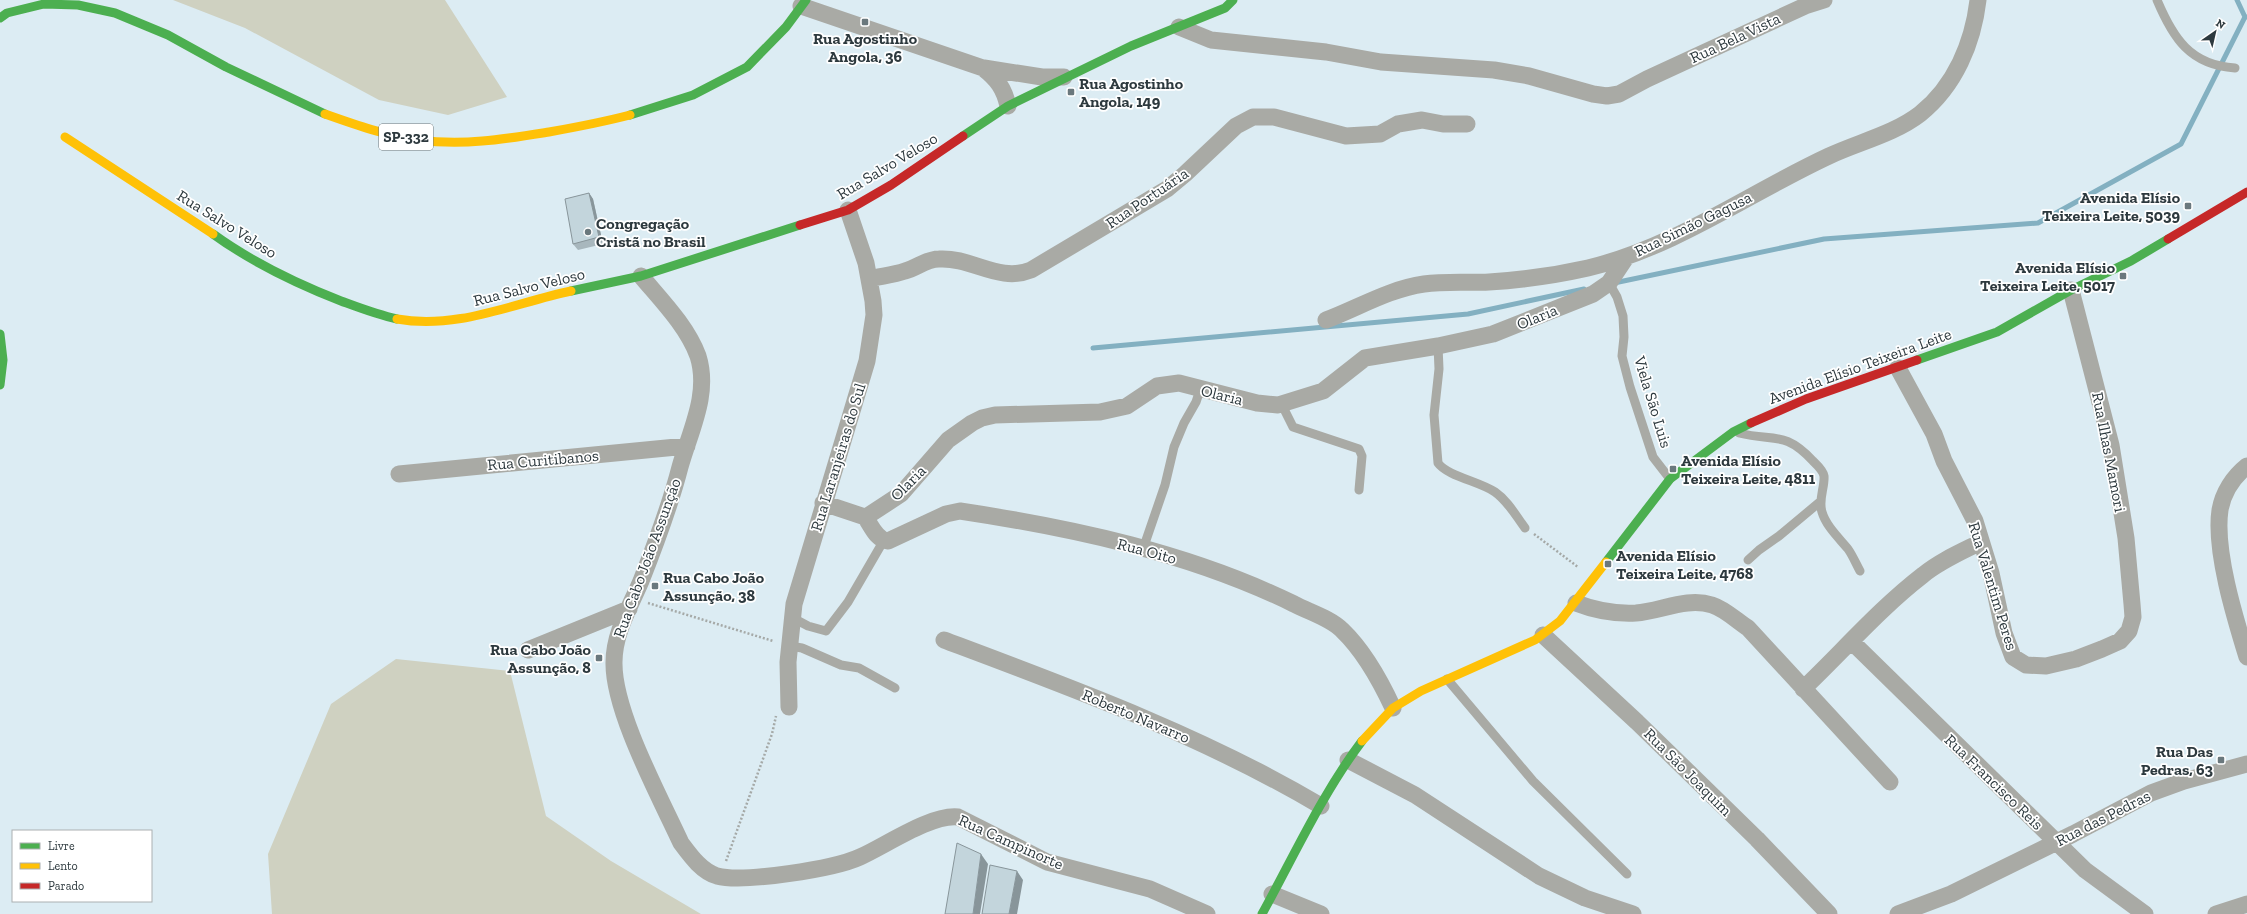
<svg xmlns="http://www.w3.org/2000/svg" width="2247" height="914" font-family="'Zilla Slab',serif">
  <rect width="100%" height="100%" fill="#dcecf3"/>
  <path fill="#cfd1c1" d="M173 0H445L507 97 448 115 379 100 245 28Z
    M396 659 510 671 546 816 611 861 701 914H272L268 854 331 704Z"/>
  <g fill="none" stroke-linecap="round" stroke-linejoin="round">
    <path stroke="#83b0c1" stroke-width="5" d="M2237 0 2245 17
      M1614 283 1824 239 2038 223 2181 144 2245 17H2247
      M1093 348 1468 314 1584 289"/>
    <path stroke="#a5a9a7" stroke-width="2.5" stroke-dasharray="2 2" stroke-linecap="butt" d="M1534 534 1578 567
      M648 603 773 641
      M726 861 772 734 776 716"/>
    <path stroke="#a9aaa5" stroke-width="9" d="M2157 0C2173 38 2190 65 2235 68
      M1609 283 1617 297 1623 316 1624 337 1622 356 1630 387 1653 457 1670 479
      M1438 346 1439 369 1434 415 1438 463C1447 476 1481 482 1495 492 1508 501 1516 516 1525 528
      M1282 405 1293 427 1359 449 1362 456 1359 490
      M1739 433C1774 442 1784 430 1813 461 1817 465 1823 470 1824 476 1825 487 1818 500 1822 512 1826 526 1839 538 1848 549 1853 556 1856 564 1860 571
      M1143 549 1165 485 1174 447 1184 423 1196 402 1200 390
      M1748 560 1759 550 1779 536 1821 501
      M793 618 808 626 826 631 848 602 884 540
      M790 646 802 648 841 665 859 668 895 688
      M1447 679 1533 781 1627 874"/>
    <path stroke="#a9aaa5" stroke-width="17" d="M801 6 983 68C997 79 1004 88 1008 106
      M1179 27 1211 40 1326 52 1381 62 1494 70 1529 76 1593 94 1607 96 1619 94 1647 79 1805 6 1824 0
      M984 68 1042 77H1064
      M641 276C661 300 687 326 698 356 710 394 690 431 680 467 670 506 656 543 641 581 630 607 614 633 614 662 613 711 660 797 681 843 690 855 701 871 717 876 743 883 834 869 860 857 885 846 931 814 958 817L1047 862 1150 889 1207 914
      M869 279C881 276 893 275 905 271 917 268 926 259 939 259 972 257 999 283 1031 270L1167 189 1185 174 1236 126 1253 117H1274L1346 136 1380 134 1398 124 1422 120 1443 124H1467
      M1326 320C1358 308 1389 289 1424 284 1445 281 1467 283 1489 282 1522 280 1557 275 1588 268 1676 247 1749 193 1829 156 1859 142 1894 134 1920 114 1955 86 1973 43 1978 0
      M1898 368 1934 434 1944 461 1975 521 1991 573 2004 633 2013 657 2026 665 2046 666 2076 659 2102 649 2120 641 2129 631 2133 617 2132 604 2126 538 2111 445 2071 290
      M2247 466C2233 477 2223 493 2220 510 2214 550 2235 618 2247 657
      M399 474 687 446
      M823 503 865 517 869 515 901 494 948 440 972 423 982 418 995 415 1100 412 1127 406 1157 386 1179 383 1257 403 1278 405 1323 391 1365 358 1438 346 1493 334 1593 294 1609 283 1627 256
      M865 517C871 525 876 540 888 541L946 514 960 511C1073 528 1190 553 1294 604 1309 612 1330 618 1342 630 1364 651 1380 680 1393 708
      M1576 603C1594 610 1616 614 1636 613 1661 611 1687 597 1712 605 1725 609 1737 621 1748 628L1890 782
      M1543 635 1637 722 1757 839 1829 914
      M944 640C1072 688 1203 736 1321 806
      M1851 641 2085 870 2145 914
      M528 650 629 609
      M1803 689C1843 651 1879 609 1923 575 1940 561 1961 552 1981 542
      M789 707 788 662 794 604 867 361 874 315 873 301 866 263 848 210
      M1348 760 1415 795 1539 876 1585 898 1633 914
      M1272 894 1321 914
      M1898 914 1951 894 2073 834 2151 793 2184 781 2247 764
      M2216 914 2247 904"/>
    <path stroke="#4caf50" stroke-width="9" d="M0 18 7 13 44 4 78 5 115 13 168 35 226 67 325 114
      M630 115 693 95 747 67 786 27 806 0
      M963 136 1008 106 1131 46 1225 8 1233 0
      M213 234C253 263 295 283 341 301 360 308 378 315 397 319
      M571 291 641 276 800 225
      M0 334 3 360 0 385
      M1917 360 1997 332 2071 290 2131 261 2168 239
      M1606 562 1670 479 1733 432 1751 423
      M1262 914C1294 856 1322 794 1362 741"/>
    <path stroke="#ffc107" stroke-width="9" d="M325 114C356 125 387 136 419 140 464 146 505 139 549 132 577 127 603 122 630 115
      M65 137 213 234
      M397 319C457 330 514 303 571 291
      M1362 741 1393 708 1421 691 1535 640 1560 621 1606 562"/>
    <path stroke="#c62828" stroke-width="9" d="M800 225 848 210 891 185 963 136
      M2168 239 2247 192
      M1751 423 1806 399 1917 360"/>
  </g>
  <path fill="#a8b7bd" d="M589 193 593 199 603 244 578 250 573 244Z"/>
  <path fill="#88959a" d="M589 193 593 199 603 244 599 237Z
    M981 854 988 864 980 914H973Z
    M1017 871 1023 880 1017 914H1009Z"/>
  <path fill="#c3d5dc" stroke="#88959a" d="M589 193 599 237 573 244 565 199Z
    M957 843 981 854 973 914H945Z
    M990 865 1017 871 1009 914H982Z"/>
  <g fill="#6a787d" stroke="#fff" stroke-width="1.5">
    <rect x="861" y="18" width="8" height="8" rx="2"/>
    <rect x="1067" y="88" width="8" height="8" rx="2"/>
    <rect x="2184" y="202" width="8" height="8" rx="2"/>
    <circle cx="588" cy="232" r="4"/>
    <rect x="2119" y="272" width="8" height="8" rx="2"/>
    <rect x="1669" y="465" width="8" height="8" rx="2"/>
    <rect x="1604" y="560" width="8" height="8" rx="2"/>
    <rect x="651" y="582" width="8" height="8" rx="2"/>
    <rect x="595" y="654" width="8" height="8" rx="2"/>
    <rect x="2217" y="756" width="8" height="8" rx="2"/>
  </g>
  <g text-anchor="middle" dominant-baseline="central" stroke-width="3.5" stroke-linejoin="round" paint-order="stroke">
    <rect fill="#fff" stroke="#6c7478" stroke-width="1" x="379" y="124" width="54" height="26" rx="3"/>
    <g font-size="15" font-weight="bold" fill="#2d393e">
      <text x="406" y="137">SP-332</text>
    </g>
    <g font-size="16" font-weight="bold" fill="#2d393e" stroke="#fff" text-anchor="start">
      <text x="865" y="38" text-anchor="middle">Rua Agostinho<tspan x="865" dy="18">Angola, 36</tspan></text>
      <text x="1079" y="83">Rua Agostinho<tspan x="1079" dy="18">Angola, 149</tspan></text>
      <text x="2180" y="197" text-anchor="end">Avenida Elísio<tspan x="2180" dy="18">Teixeira Leite, 5039</tspan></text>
      <text x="596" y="223">Congregação<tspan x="596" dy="18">Cristã no Brasil</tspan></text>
      <text x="2115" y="267" text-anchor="end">Avenida Elísio<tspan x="2115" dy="18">Teixeira Leite, 5017</tspan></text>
      <text x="1681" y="460">Avenida Elísio<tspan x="1681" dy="18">Teixeira Leite, 4811</tspan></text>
      <text x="1616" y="555">Avenida Elísio<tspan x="1616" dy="18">Teixeira Leite, 4768</tspan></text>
      <text x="663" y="577">Rua Cabo João<tspan x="663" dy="18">Assunção, 38</tspan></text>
      <text x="591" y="649" text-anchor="end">Rua Cabo João<tspan x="591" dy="18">Assunção, 8</tspan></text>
      <text x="2213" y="751" text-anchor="end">Rua Das<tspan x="2213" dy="18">Pedras, 63</tspan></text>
    </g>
    <g font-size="16" fill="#2d393e" stroke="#fff">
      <text transform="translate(1735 38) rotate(-25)">Rua Bela Vista</text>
      <text transform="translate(887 166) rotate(-31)">Rua Salvo Veloso</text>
      <text transform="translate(1147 198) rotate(-34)">Rua Portuária</text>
      <text transform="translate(227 224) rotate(32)">Rua Salvo Veloso</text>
      <text transform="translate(1693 224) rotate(-26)">Rua Simão Gagusa</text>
      <text transform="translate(529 287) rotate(-14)">Rua Salvo Veloso</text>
      <text transform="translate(1537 317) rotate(-22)">Olaria</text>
      <text transform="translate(1860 366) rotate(-20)">Avenida Elísio Teixeira Leite</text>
      <text transform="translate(1222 395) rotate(14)">Olaria</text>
      <text transform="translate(1653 402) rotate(73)">Viela São Luis</text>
      <text transform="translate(2109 452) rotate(79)">Rua Ilhas Mamori</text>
      <text transform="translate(838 457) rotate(-73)">Rua Laranjeiras do Sul</text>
      <text transform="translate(543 460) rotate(-5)">Rua Curitibanos</text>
      <text transform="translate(908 483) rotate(-45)">Olaria</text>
      <text transform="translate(1147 551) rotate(15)">Rua Oito</text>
      <text transform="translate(647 558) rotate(-70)">Rua Cabo João Assunção</text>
      <text transform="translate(1993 586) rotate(73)">Rua Valentim Peres</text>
      <text transform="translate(1136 716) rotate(23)">Roberto Navarro</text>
      <text transform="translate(1688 772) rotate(45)">Rua São Joaquim</text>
      <text transform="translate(1994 782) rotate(44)">Rua Francisco Reis</text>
      <text transform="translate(2103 818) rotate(-27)">Rua das Pedras</text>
      <text transform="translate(1011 842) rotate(24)">Rua Campinorte</text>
    </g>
  </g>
  <rect x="12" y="830" width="140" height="72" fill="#ffffff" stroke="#abb0b2"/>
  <rect x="20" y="843" width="20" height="6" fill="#4caf50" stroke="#abb0b2"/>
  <text x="48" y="850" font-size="12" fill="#2d393e">Livre</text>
  <rect x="20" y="863" width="20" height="6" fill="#ffc107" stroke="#abb0b2"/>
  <text x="48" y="870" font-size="12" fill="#2d393e">Lento</text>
  <rect x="20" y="883" width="20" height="6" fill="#c62828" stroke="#abb0b2"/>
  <text x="48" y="890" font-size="12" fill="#2d393e">Parado</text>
  <g transform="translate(2215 32) rotate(34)" stroke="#ffffff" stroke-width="3" paint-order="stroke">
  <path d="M0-3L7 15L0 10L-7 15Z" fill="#2d393e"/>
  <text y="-6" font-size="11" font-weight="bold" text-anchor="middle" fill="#2d393e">N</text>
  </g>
</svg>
